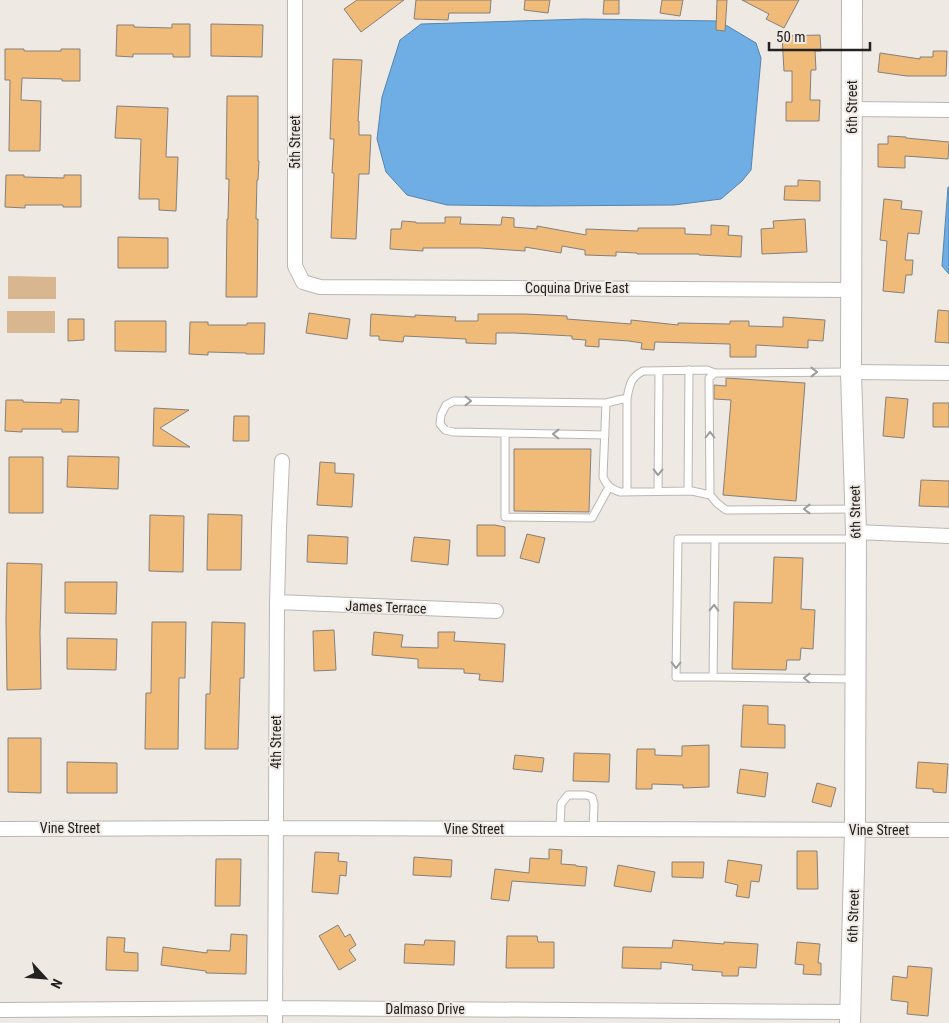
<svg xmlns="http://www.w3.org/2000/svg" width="949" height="1023" font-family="'Roboto Condensed',sans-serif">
  <rect width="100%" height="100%" fill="#efe9e3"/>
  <path fill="#d8b790" d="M8 276 56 277V299H8Z
    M7 311H55V333H7Z"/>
  <path fill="#6eaee5" stroke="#5884aa" d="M584 19 719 21 756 43 761 58 751 170 742 181 721 199 674 205 534 206 447 205 407 195 386 172 377 139 382 97 400 40 421 24Z
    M948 187H949V274L942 266Z"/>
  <path fill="#f0ba79" stroke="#85807b" d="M357 0H404L361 32 344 9Z
    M416 0H491L490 13H449L448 20 414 19Z
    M525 0H550L548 13 524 10Z
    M604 0H619V14H603Z
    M662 0H683L680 16 660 13Z
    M717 0H727L725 31 716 30Z
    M742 0H799L784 28 766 19 769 14Z
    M172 24H190V57H173V54H133V57L116 56 117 25H134V27L172 28Z
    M211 24 263 25 262 57 211 56Z
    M820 35 821 51H815L816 70H811L810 100H820L819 121H786V102H792V71H784L782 36Z
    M5 49H24V51H61V49H80V81H62V79L22 78 21 100 41 101 40 151H9L10 80H5Z
    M933 51H947L946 76H907L878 72 880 53 920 59V57H933Z
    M333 59 362 60 358 121H359V135H371L369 174H359L356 239 331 238 334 173H332L334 139H330Z
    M227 96H258V161H259L258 180H257L256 219H258L257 297H226L227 219H228L229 179H226Z
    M117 106 168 108 166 157H178L176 211 159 210V199H139L141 139 115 138Z
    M888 136 906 137V138L949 142 948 159 905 156V168L878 167V144H888Z
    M6 175H24V177L64 178V175H81V207H63V205H25V208L5 207Z
    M798 180 820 181V201L784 200 785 186H798Z
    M884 199 902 201 901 209 922 211 919 234 908 233 905 260H913L912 275H906L904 293 883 291 887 241 880 240Z
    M445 217H461L460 224 501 225 502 217 514 218V227L537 229V226L586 235V229L638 231V228H685V234L711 235V225L729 226 728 235 742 236 741 257 699 255V254H637V253L616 252V256L585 255V250L562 246 561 253 525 247V251L480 248H423V251L390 249 391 229H401L402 221 416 222V223H445Z
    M805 219 807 252 762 254 761 229 774 228 773 221Z
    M118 237 168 238V268H118Z
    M938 310 949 311V343L935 342Z
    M309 313 350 319 347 339 306 333Z
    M371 314 415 317V315L456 317 455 321H478V314H525L567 316V319L631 324V320L678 325V323L730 324V321H749V326L783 327V317L825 320 823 341 808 340V348L756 345V357H730V344L655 342 654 350 641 349 642 343 629 341 599 339V347L585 346 586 340 572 339V336L514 333H496V344L466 343V339L404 336 403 342 379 340V336H370Z
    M68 319H84V340L68 341Z
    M115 321H166V352L115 351Z
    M190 322H208V325H247V323H265L264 354H246V353L208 352V355L189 354Z
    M726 378 805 383 796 501 723 495 731 400 714 399V385L726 386Z
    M886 397 908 399 904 438 883 436Z
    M61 399 79 400 78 432H62V429H22V432L5 431 6 400H23V402L61 403Z
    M933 403H949V427H933Z
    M154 408 189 410 160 428 190 447 153 446Z
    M234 416H249V441H233Z
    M514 449H591L589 512 514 511Z
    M68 456 119 457 118 489 67 487Z
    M9 457H43V513H9Z
    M320 462 335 463V473L354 474 352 507 317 505Z
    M921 480 949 481V507L919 506Z
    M208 514 242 515 241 570H207Z
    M150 515 184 516 183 572 149 571Z
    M477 525H495L505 527V556H477Z
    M527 534 545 538 539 563 520 558Z
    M308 535 348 537 347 564 307 562Z
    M414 537 450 540 448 565 411 561Z
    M774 557 803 558 801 609 815 610 813 649 801 648 800 660H787L786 670 732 669 734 602 772 603Z
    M7 563 42 564 40 633 41 689 7 690 6 619Z
    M65 582H117L116 614 65 613Z
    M152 622H186L185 678H179L178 749H145L146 693H151Z
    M212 622 245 623 244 678H240L238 749H205L206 694H210Z
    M334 630 336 670 314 671 313 631Z
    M374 632 403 635 401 647 438 648V632H455L454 641 505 644 503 682 479 680 480 674 464 673V669L418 668V659L372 655Z
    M67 638 117 639 116 670 67 669Z
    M743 705 768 706V724L785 725V748L741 747Z
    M8 738H41V793L8 792Z
    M709 745V787L683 788V785L652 784V789H636L637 749H655V755L682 756V746Z
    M574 753 610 754 609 782 573 781Z
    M515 755 544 758 542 772 513 769Z
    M67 762 117 763V793H67Z
    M918 762 948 764 946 793 933 792V789L916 788Z
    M740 769 768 773 765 797 737 793Z
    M817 783 836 788 831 807 812 802Z
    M549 849 562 850 561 864 576 865V866L587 867 585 886 512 881 509 901 491 899 495 869 529 873 530 858 549 859Z
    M797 851H817L818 889H797Z
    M315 852 339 853 338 861 347 862 346 876 340 875 338 894 312 892Z
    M414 857 452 860 451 877 413 875Z
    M216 859H241L240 906H215Z
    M728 860 762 865 759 882 751 881 749 898 736 896 738 885 725 882Z
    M672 862H704L703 878 672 877Z
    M618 865 655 872 651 892 614 886Z
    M338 925 345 937 350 934 356 945 349 950 356 960 339 970 319 936Z
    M231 934 247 935 246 974 206 973V971L161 965 163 947 207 953V950L230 951Z
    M507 936H537L538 942H554V968H506Z
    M107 937 125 938 124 952 138 953V971L106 970Z
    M425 940 455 941 454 965 404 963 405 944 424 945Z
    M673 940 724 944V942L758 944 756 968 739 967 738 976H722V972L692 970 693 965 661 962V969L622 968 623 947 672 948Z
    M797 942 820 944 818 963H821V975L803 974 804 965 795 964Z
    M908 966 932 968 928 1016 907 1014 908 1002 891 1000 893 976 907 978Z"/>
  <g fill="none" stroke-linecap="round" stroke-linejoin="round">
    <g stroke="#bcb6b0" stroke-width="9">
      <path id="lane" d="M849 372 715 373 709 378 710 495 717 503 726 510 855 509
        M505 433V517L592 518 609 487
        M605 435 453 432 445 430 440 424 441 415 446 405 454 401 606 403
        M658 491 659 371
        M688 491 689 370
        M627 492V398
        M710 495 692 491 620 492C611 489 607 486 603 477L606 403 627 398C630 384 630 378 643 371L707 370 715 373
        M715 539H855
        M713 677H676L678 539H715L713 677 853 679
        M560 829 561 804 568 795H586L592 797 594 804 593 829"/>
    </g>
    <g stroke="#bcb6b0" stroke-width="16">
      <path id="street" d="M295 0V266L303 282 320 287 852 290
        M852 109 949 110
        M851 372 949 373
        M856 532 949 536
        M277 602 496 611
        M0 829 276 828 949 830
        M0 1010 276 1008 850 1012
        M275 1023 277 602 279 528 282 461"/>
    </g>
    <g stroke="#bcb6b0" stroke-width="22">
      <path id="secondary" d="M850 1023 855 830 856 532 851 372 852 0"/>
    </g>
    <use href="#lane" stroke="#fff" stroke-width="7"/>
    <use href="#street" stroke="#fff" stroke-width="14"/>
    <use href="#secondary" stroke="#fff" stroke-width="20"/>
  </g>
  <defs><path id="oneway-chevron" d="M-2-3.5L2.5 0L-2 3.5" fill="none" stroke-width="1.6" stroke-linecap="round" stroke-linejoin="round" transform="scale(1.25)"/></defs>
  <g stroke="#9c9c9b">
    <use href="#oneway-chevron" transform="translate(814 372)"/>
    <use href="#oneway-chevron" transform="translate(468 401) rotate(1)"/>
    <use href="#oneway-chevron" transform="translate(556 434) rotate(-179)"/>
    <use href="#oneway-chevron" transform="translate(710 435) rotate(-90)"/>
    <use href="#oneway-chevron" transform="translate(658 472) rotate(91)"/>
    <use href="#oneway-chevron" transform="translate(807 509) rotate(180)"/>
    <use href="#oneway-chevron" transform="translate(714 608) rotate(-89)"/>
    <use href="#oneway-chevron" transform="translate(676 665) rotate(91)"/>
    <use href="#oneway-chevron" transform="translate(807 678) rotate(-179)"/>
  </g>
  <g text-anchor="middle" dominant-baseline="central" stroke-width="4" stroke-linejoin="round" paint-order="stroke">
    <g font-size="14" fill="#242220" stroke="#efe9e3">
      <text transform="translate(852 107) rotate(-90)">6th Street</text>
      <text transform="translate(295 142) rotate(-90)">5th Street</text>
      <text x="577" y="288">Coquina Drive East</text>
      <text transform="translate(855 512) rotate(-91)">6th Street</text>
      <text transform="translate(386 607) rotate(2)">James Terrace</text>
      <text transform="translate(276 742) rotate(-90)">4th Street</text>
      <text x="70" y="828">Vine Street</text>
      <text x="474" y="829">Vine Street</text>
      <text x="879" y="830">Vine Street</text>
      <text transform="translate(853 916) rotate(-88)">6th Street</text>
      <text x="425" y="1009">Dalmaso Drive</text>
    </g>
  </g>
  <g transform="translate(45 978) rotate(116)" stroke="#efe9e3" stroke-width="4" paint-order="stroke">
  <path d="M0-4L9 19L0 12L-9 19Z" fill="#242220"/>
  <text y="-8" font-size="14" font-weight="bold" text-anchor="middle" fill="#242220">N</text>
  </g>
  <path d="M769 42v8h101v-8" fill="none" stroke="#242220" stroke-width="2.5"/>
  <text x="776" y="42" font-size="15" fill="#242220" stroke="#efe9e3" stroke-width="4" paint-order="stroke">50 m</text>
</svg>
